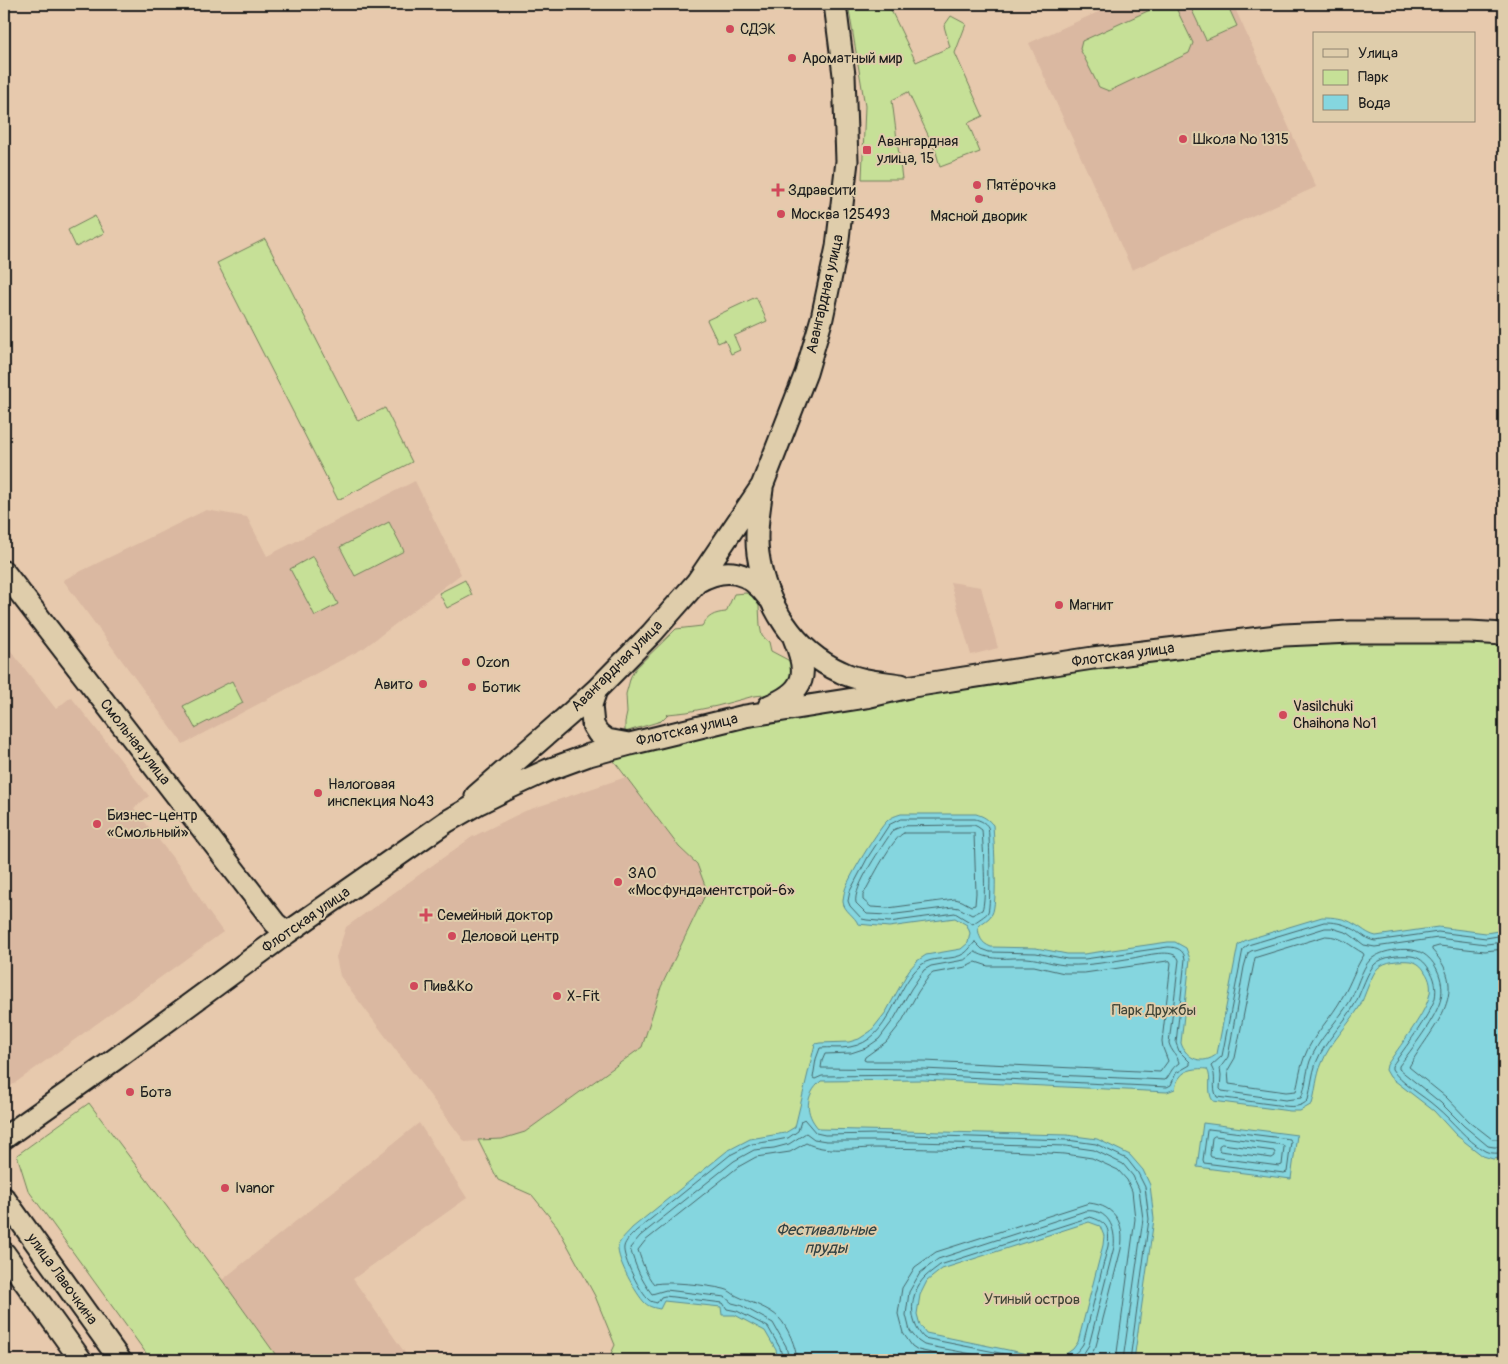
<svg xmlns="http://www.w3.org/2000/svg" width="1508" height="1364" font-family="Pangolin,sans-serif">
  <rect width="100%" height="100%" fill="#e7c9ad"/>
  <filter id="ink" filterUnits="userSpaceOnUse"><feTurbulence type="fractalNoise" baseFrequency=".02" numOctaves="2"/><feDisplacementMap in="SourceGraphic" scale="10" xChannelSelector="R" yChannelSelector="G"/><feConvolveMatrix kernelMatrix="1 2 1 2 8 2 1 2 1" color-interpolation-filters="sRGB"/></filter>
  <g filter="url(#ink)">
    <path fill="#dab8a1" d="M1116 4H1233L1316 187 1132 270 1029 43Z
      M415 481 461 574 364 648 183 744 63 580 206 510 247 517 267 556Z
      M950 582 981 587 998 648 971 655Z
      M4 642 56 709 71 697 149 796 134 808 186 875 207 910 223 932 4 1091Z
      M626 777 679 847 697 864 707 890 661 987 643 1047 525 1132 502 1139 465 1142 340 976 336 957 346 927 472 837 525 811Z
      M419 1123 467 1198 353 1279 410 1360H291L278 1358 222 1280Z"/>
    <path fill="#c6e097" stroke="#717e5a" d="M848 4H888L916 62 950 47 944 26 951 16 966 24 955 53 983 116 968 123 980 152 940 167 936 152 908 92 892 100 902 179H862L865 106Z
      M1163 4 1175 6 1193 43 1189 53 1109 91 1099 87 1080 49 1082 41Z
      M1189 4H1227L1237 26 1206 40Z
      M95 216 104 233 76 247 68 230Z
      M265 239 358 421 385 408 412 462 338 500 217 263Z
      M756 297 767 321 734 336 740 350 731 354 725 340 718 343 707 320Z
      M389 522 404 551 355 576 340 547Z
      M313 556 338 604 315 616 290 569Z
      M465 580 472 595 447 608 439 593Z
      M746 593 755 597 759 606 760 626 762 636 769 642 771 651 788 660 794 667 793 676 782 691 764 695 754 696 717 706 687 712 668 714 661 721 625 732V722L627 713 626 694 631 676 636 668 676 629 702 626C708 616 714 613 726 612L734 594Z
      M1346 639 1504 642V1360H608L615 1345 595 1296 557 1226 532 1195 498 1180 478 1140 502 1139 525 1132 642 1047 661 987 707 891 697 864 679 847 611 757 715 728 1113 663Z
      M232 681 243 703 195 728 183 706Z
      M89 1103 222 1280 278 1358 291 1360H151L28 1190 17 1155Z"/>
    <path fill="#85d6df" stroke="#5b8c91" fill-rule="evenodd" d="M901 814H976C983 816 988 819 993 825 994 840 998 904 992 914 989 920 982 922 978 927 979 937 981 943 991 947L1036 948 1067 954H1084L1168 942H1175L1186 948 1190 959 1181 1043C1186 1059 1203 1066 1217 1054L1238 945 1246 940 1322 917C1333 917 1345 918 1354 924 1362 928 1367 934 1376 936L1438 927 1486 933 1504 930V1158L1493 1159 1483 1156 1456 1135 1434 1111 1390 1077 1386 1070 1387 1065C1398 1048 1424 1016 1429 997 1432 988 1430 979 1425 972 1422 966 1417 962 1410 961 1400 960 1385 961 1378 968 1372 973 1364 998 1360 1006 1348 1026 1330 1042 1322 1063 1316 1076 1316 1091 1312 1104L1300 1111H1290L1213 1101C1206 1091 1213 1079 1207 1069 1198 1068 1185 1069 1180 1077 1177 1080 1176 1085 1175 1089L1167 1092 923 1080 821 1081C805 1095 804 1113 819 1129L1067 1135 1097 1139 1130 1155 1143 1170 1150 1185 1154 1219 1134 1360H778L776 1350 765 1331 735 1315H722L721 1307 664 1301 660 1309C655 1308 649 1307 645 1303 636 1294 617 1260 618 1247 619 1240 628 1233 632 1228L727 1151 750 1139 785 1133 795 1127 815 1044 820 1043 849 1042 859 1039 871 1031 886 1012 909 970 917 961 926 955 961 949 968 943 970 933 967 925 955 918 889 927 858 924C855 916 844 911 843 902 843 899 844 893 845 890 847 880 879 828 887 821 891 817 895 816 901 814ZM1089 1222 1100 1226 1104 1236 1103 1245 1078 1342 1073 1349 1066 1354 1054 1357 1037 1356 926 1333 920 1325 917 1314 920 1295 927 1281 942 1269Z
      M1203 1123 1297 1135 1291 1179 1197 1167Z"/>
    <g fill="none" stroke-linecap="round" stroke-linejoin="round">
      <path stroke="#46666a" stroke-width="1" d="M901 819H975C979 820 985 822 988 827 990 834 991 906 988 912 987 915 976 921 973 924L955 913 889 922 867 920 862 919 850 906 848 901 850 891 868 857 889 825Z
        M974 825 978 827 982 830C983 845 987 899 982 910L972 915 959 908 953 907 888 915 867 914 856 903C852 888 884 844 893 830L903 826Z
        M904 833H974L976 893 975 905 971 906 962 901 955 899 888 908 871 907 863 900V895C870 883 893 836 904 833Z
        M1504 935 1486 938 1438 932 1375 941C1364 939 1361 932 1351 928 1343 923 1333 922 1324 922L1248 945 1243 949 1222 1056 1211 1066C1218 1078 1211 1086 1217 1097L1285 1106C1293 1107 1302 1107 1308 1100 1311 1088 1312 1074 1316 1063 1325 1040 1345 1023 1356 1002 1361 992 1368 970 1375 964 1384 956 1399 955 1411 956 1419 957 1425 962 1429 969 1435 977 1437 988 1435 998 1429 1017 1404 1049 1392 1066V1069C1400 1083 1424 1096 1436 1107 1453 1121 1466 1140 1485 1151 1491 1154 1498 1153 1504 1153
        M1326 936C1342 936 1350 946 1363 953L1364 955C1355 968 1351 983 1343 996 1332 1018 1312 1035 1304 1058 1300 1068 1299 1080 1296 1091L1286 1092 1229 1084 1228 1070 1235 1058 1255 958Z
        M975 942 982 949 990 952 1036 953 1067 959H1085L1168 947C1177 947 1184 950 1185 959L1176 1043 1179 1051 1190 1062V1065L1176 1073 1171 1085 1167 1087 923 1075 822 1076 815 1079 813 1078 816 1059 820 1048C830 1047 840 1049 850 1047 891 1040 894 987 921 965 933 955 952 962 965 953 969 950 972 945 975 942Z
        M1504 942 1486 944 1438 938 1375 947 1364 945 1348 933 1332 928H1325L1251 951 1248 953 1244 967 1228 1057 1220 1068 1221 1075 1220 1089 1222 1091 1285 1100 1301 1098C1306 1087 1306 1073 1310 1061 1318 1039 1338 1021 1350 1001 1356 990 1362 968 1370 960 1377 954 1386 951 1395 950 1402 949 1410 949 1417 951 1435 956 1445 981 1441 998 1437 1017 1411 1050 1399 1066V1069L1441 1103 1464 1126 1488 1146 1494 1147H1504
        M1504 949 1485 951 1439 946 1432 948V950C1473 994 1430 1028 1409 1067L1446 1097 1469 1121 1492 1139H1504
        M975 952C994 962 1007 957 1027 958 1041 959 1055 965 1068 965 1090 966 1112 961 1133 958 1144 956 1175 947 1179 960L1169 1043C1171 1051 1178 1056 1179 1063 1170 1069 1170 1076 1165 1080L923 1069 821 1068 822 1061 825 1054 851 1053 866 1048 879 1039 894 1019 911 989 924 970 931 966 964 960Z
        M1170 961 1171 963 1162 1041 1163 1048 1168 1061 1160 1072 924 1061H866L864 1060 865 1057 886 1042 901 1023 918 992 929 976 933 973 966 967 976 962 988 966H1034L1064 973H1084Z
        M1209 1129 1290 1139 1291 1142 1287 1172 1284 1173 1204 1163 1203 1160 1207 1131Z
        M1215 1136 1283 1145 1284 1147 1282 1165 1279 1166 1211 1157 1210 1155 1212 1138Z
        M1222 1144 1274 1151 1275 1153V1156L1272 1158 1220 1151 1219 1150V1146Z
        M783 1360 780 1348 768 1327 737 1311 727 1309 723 1303 665 1296 661 1297 657 1303C654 1302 651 1302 649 1300 641 1294 622 1257 624 1247 625 1241 632 1235 636 1231L730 1155 752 1144 773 1141 788 1138 798 1131 801 1121 804 1119 816 1133 825 1135 877 1134 1067 1140 1096 1144 1127 1159 1138 1173 1145 1187 1149 1219 1130 1360
        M789 1360 786 1346 773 1323 740 1305 732 1303 725 1297 666 1290 652 1294C641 1280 635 1265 630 1248L640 1236 734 1161 754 1150 774 1148 789 1144 806 1133 814 1139 826 1141H877L1066 1146 1094 1150 1123 1164 1133 1176 1139 1189 1143 1219 1123 1360
        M797 1360C796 1347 788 1327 779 1318 770 1308 749 1302 737 1296 732 1294 730 1290 724 1289 707 1285 670 1281 654 1284 646 1275 642 1262 638 1250L645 1241 738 1167 756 1157 790 1152 806 1143C825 1153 855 1148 877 1148 940 1149 1003 1150 1065 1154L1092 1158 1118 1170 1127 1180 1132 1191 1135 1219 1116 1360
        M964 1360 918 1350 912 1346 903 1333 898 1314 902 1288 915 1267 936 1252 1089 1203C1116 1206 1125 1224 1121 1249L1096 1346 1088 1360
        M1004 1360 924 1345 918 1341 910 1331 906 1315 909 1292 920 1273 938 1259 1085 1211C1108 1208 1116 1228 1114 1247L1089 1345 1082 1356 1077 1360
        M1035 1360 924 1338C908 1322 909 1293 925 1277 929 1273 935 1269 940 1265L1090 1217C1107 1222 1110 1228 1108 1246L1083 1344C1077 1353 1071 1358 1061 1360"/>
      <g stroke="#1c1c1c" stroke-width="25">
        <path id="secondary" d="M762 489C759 510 755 533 758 554 765 604 794 651 841 672 859 681 881 682 901 685
          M4 572 275 923 287 933
          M697 582C726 566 748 570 768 597
          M596 690 591 705 593 725 598 733 607 740 629 744
          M769 706C806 691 809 674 794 638
          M476 796 571 713 596 690 652 633 697 582 762 486 806 373 822 318 837 247 847 161 844 75 835 4
          M4 1138 114 1060 287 933 446 822 479 803 509 788 548 770 589 755 630 744 745 716 866 697 913 686 1093 658 1284 635 1351 632H1470L1504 634
          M4 1198 120 1360
          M4 1253 81 1360"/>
      </g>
      <use href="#secondary" stroke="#dfcdab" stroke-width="21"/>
    </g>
  </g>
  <g fill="#d1495b" stroke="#dfcdab" stroke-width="2">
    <circle cx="730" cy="29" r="5"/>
    <circle cx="792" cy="58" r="5"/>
    <circle cx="1183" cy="139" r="5"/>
    <rect x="862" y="145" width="10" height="10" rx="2.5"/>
    <circle cx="977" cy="185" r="5"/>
    <path d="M775.5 182.5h5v5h5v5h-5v5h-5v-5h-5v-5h5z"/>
    <circle cx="979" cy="199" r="5"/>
    <circle cx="781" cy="214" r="5"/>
    <circle cx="1059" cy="605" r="5"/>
    <circle cx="466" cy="662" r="5"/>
    <circle cx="423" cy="684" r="5"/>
    <circle cx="472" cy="687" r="5"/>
    <circle cx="1283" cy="715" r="5"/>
    <circle cx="318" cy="793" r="5"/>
    <circle cx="97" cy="824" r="5"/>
    <circle cx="618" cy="882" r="5"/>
    <path d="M423.5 907.5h5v5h5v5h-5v5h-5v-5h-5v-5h5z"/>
    <circle cx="452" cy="936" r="5"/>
    <circle cx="414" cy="986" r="5"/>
    <circle cx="557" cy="996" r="5"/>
    <circle cx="130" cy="1092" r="5"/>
    <circle cx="225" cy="1188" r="5"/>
  </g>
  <g text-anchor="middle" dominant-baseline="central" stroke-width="4" stroke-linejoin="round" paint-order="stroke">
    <g font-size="15" fill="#1c1c1c" stroke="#dfcdab" text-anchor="start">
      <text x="740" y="29">СДЭК</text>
      <text x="802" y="58">Ароматный мир</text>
      <text x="1193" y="139">Школа № 1315</text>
      <text x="877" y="141">Авангардная<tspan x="877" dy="17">улица, 15</tspan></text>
      <text x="987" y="185">Пятёрочка</text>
      <text x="788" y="190">Здравсити</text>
      <text x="791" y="214">Москва 125493</text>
      <text x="979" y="216" text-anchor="middle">Мясной дворик</text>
      <text x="1069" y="605">Магнит</text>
      <text x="476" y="662">Ozon</text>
      <text x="413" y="684" text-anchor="end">Авито</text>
      <text x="482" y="687">Ботик</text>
      <text x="1293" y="706">Vasilchuki<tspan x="1293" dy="17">Chaihona №1</tspan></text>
      <text x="328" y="784">Налоговая<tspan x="328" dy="17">инспекция №43</tspan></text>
      <text x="107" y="815">Бизнес-центр<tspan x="107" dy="17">«Смольный»</tspan></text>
      <text x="628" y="873">ЗАО<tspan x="628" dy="17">«Мосфундаментстрой-6»</tspan></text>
      <text x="437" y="915">Семейный доктор</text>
      <text x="462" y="936">Деловой центр</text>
      <text x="424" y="986">Пив&amp;Ко</text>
      <text x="567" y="996">X-Fit</text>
      <text x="140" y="1092">Бота</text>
      <text x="235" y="1188">Ivanor</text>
    </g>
    <g font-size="15" fill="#1c1c1c" stroke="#dfcdab">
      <text transform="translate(825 294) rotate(-77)">Авангардная улица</text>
      <text transform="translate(1123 655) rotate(-8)">Флотская улица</text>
      <text transform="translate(617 666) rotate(-45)">Авангардная улица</text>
      <text transform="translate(687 730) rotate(-13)">Флотская улица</text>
      <text transform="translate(135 742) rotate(52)">Смольная улица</text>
      <text transform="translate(306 920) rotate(-35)">Флотская улица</text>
      <text transform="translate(62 1279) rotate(54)">улица Лавочкина</text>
    </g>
    <g font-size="15" fill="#3e4335" stroke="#dfcdab">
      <text x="1154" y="1010">Парк Дружбы</text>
      <text x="1032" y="1299">Утиный остров</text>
    </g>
    <g font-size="16" font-style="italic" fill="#314143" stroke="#dfcdab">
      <text x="826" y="1230">Фестивальные<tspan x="826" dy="18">пруды</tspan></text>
    </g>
  </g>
  <rect width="1508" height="1364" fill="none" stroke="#dfcdab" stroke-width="20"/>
  <rect x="10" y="10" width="1488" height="1344" fill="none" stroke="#1c1c1c" stroke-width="2" filter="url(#ink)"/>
  <rect x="1313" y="32" width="162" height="90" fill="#dfcdab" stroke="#918672"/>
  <rect x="1323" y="49" width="25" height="8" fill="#dfcdab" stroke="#918672"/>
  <text x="1358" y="58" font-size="15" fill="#1c1c1c">Улица</text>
  <rect x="1323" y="70" width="25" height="15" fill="#c6e097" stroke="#918672"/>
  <text x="1358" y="82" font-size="15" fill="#1c1c1c">Парк</text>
  <rect x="1323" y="95" width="25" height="15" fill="#85d6df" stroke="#918672"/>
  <text x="1358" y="108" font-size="15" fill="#1c1c1c">Вода</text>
</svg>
